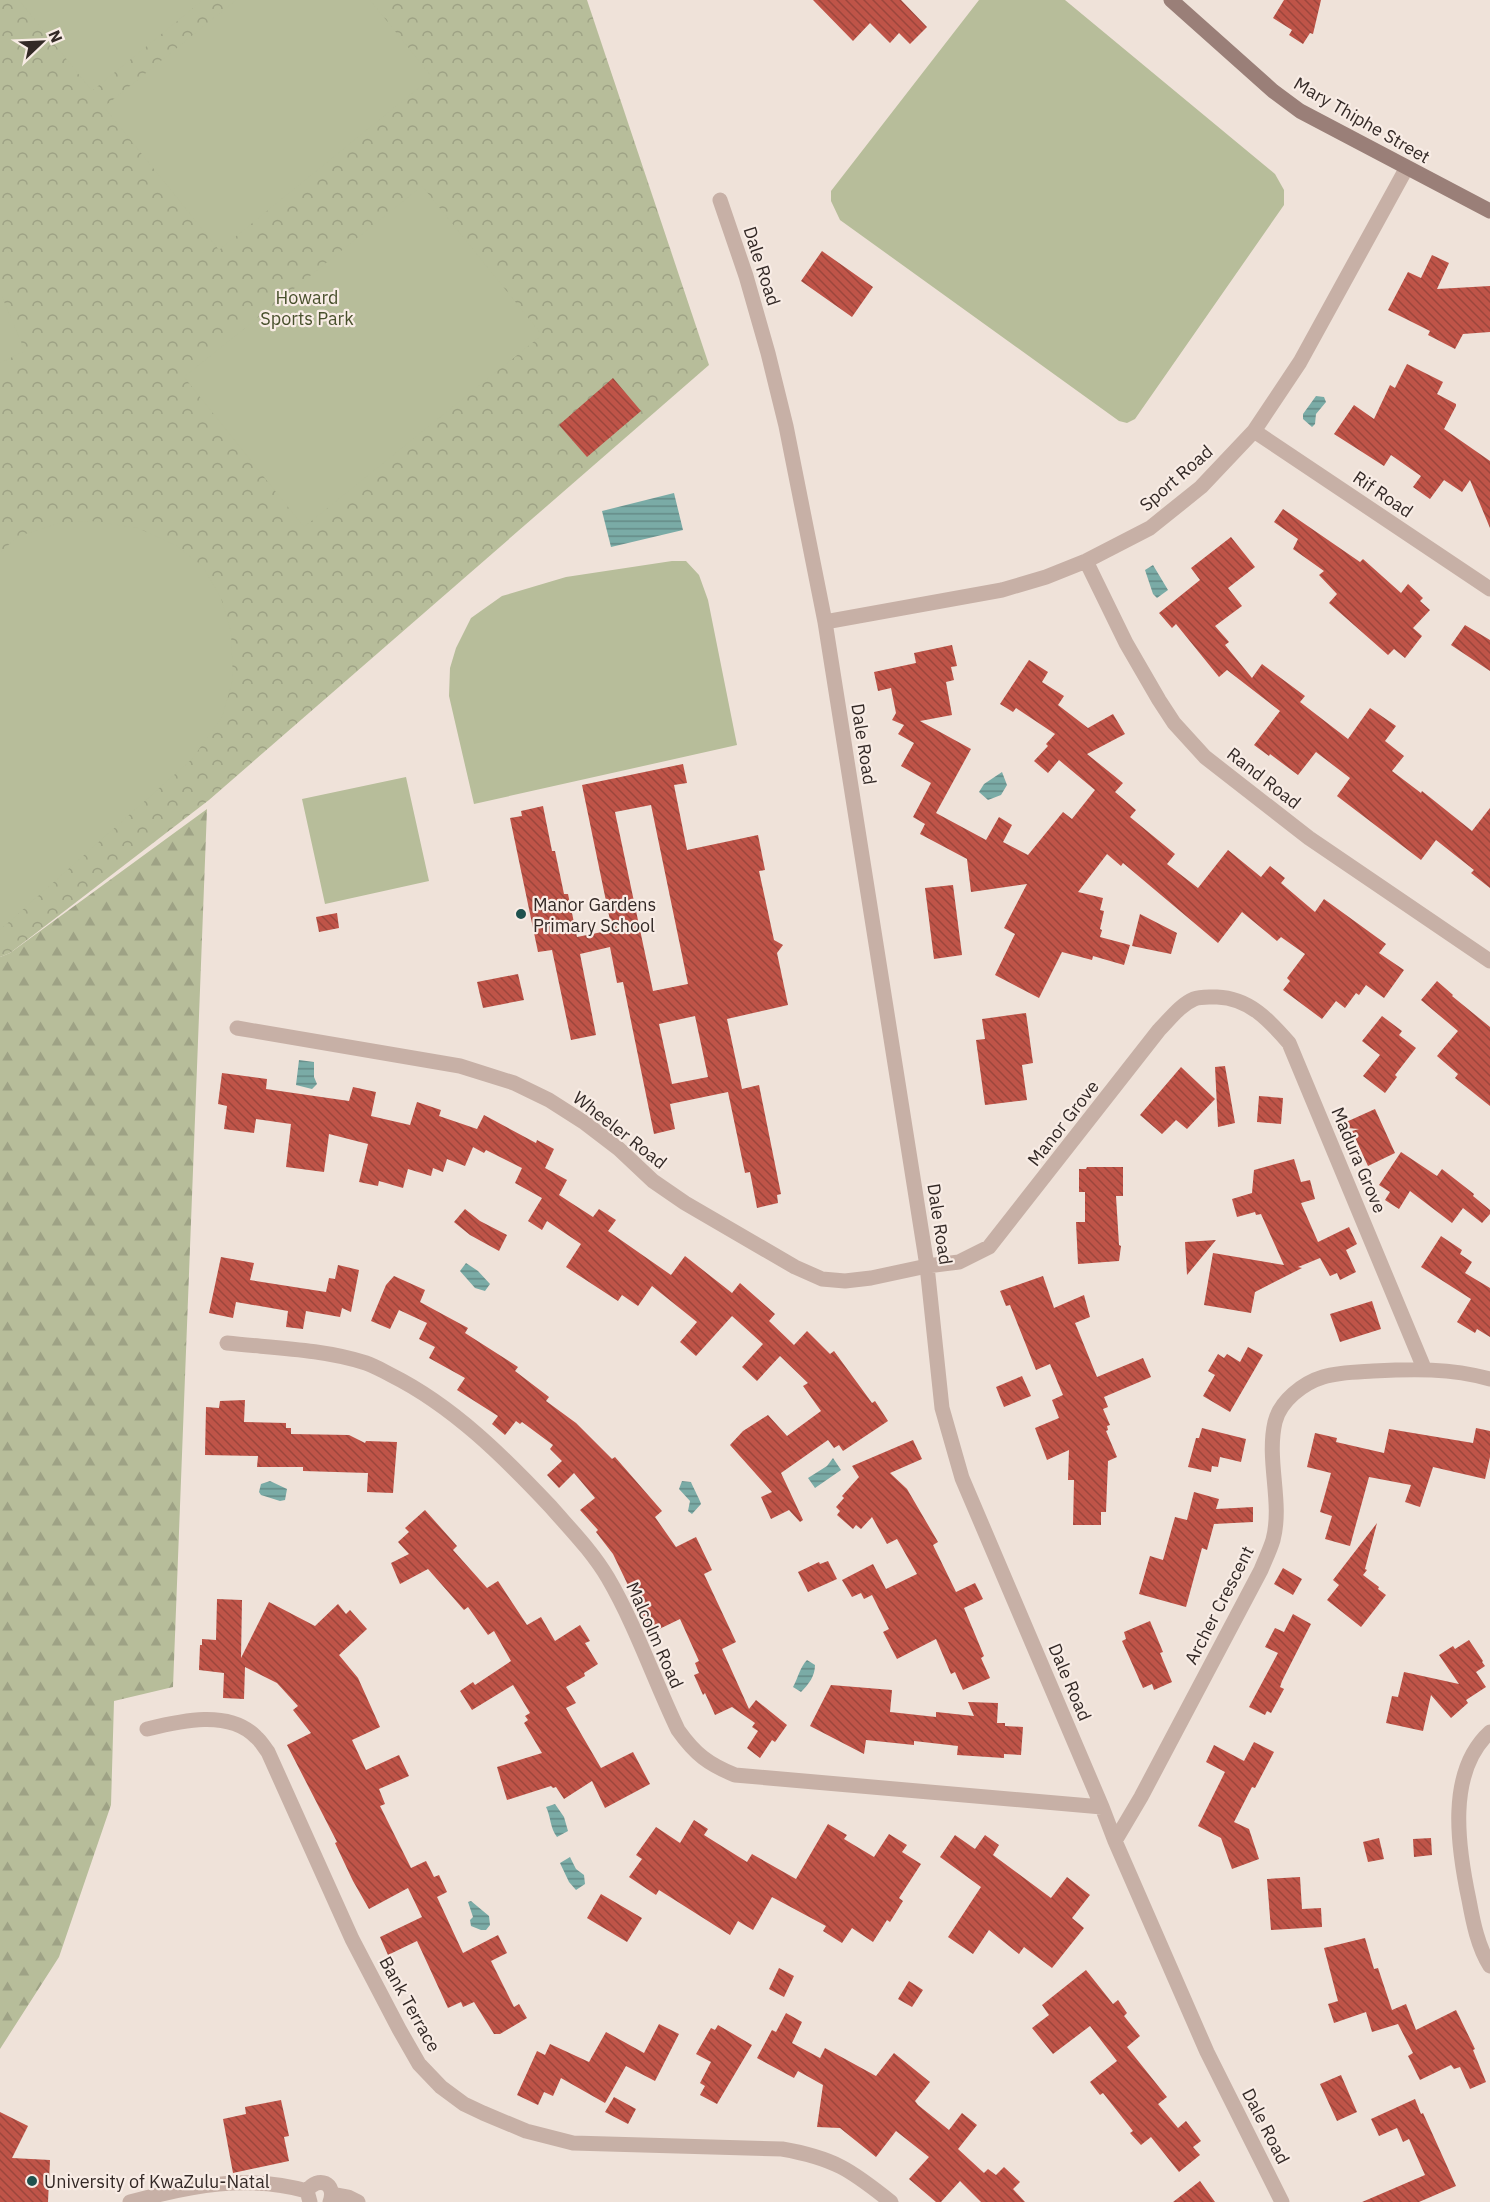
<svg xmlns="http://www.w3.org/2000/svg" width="1490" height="2202" font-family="'IBM Plex Sans',sans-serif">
  <defs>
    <pattern id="forest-firs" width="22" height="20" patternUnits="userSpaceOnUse" patternTransform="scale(1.5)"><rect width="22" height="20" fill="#b7bd9a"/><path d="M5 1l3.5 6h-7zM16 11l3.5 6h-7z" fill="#9ea285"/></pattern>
    <pattern id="park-crowns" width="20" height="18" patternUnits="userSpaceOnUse" patternTransform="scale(1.5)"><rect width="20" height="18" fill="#b7bd9a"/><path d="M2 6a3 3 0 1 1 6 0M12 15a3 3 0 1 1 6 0" fill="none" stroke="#9ea285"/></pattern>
    <pattern id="water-rules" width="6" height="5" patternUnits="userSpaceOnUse" patternTransform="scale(1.5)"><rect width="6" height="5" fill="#7aaba6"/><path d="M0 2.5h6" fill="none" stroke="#658b87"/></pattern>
    <pattern id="building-back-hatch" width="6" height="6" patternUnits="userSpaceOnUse" patternTransform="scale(1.5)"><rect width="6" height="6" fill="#bf5448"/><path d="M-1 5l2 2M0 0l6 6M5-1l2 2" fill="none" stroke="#9c463c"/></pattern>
  </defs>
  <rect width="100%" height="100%" fill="#efe2d9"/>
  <path fill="url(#forest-firs)" d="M207 809 173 1687 114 1701 111 1805 59 1957 0 2049V957L10 953Z"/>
  <path fill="url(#park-crowns)" d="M0 0H587L709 365 209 800 10 953 0 957Z"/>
  <path fill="#b7bd9a" d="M19 0H203L92 91Z
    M236 0H370L432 77 219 250 104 107Z
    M979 0H1065L1275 174 1284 190V205L1135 419 1127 423 1119 421 840 220 831 201V191Z
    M422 186 542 335 304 527 184 377Z
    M0 292 25 351 0 363Z
    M91 521 138 528 177 546 203 567 221 598 231 632 233 679 222 717 192 759 0 930V552L19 536 60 523Z
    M672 561H686L699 575 708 600 737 745 474 804 449 696 450 668 456 648 471 618 502 596 566 577Z
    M406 777 429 881 325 904 302 799Z"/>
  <path fill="url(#water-rules)" d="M1316 396 1324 397 1326 402 1316 414 1315 424 1312 427 1303 419V414Z
    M674 493 683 530 611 547 602 511Z
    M1153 565 1168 590 1157 598 1153 594 1145 570Z
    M1002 772 1007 785 1001 795 988 800 979 792 984 784Z
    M299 1060 314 1062V1077L317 1084 312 1089 296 1085Z
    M466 1263 478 1271 490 1284 485 1291 475 1288 460 1271Z
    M833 1458 841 1470 815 1488 808 1478 827 1466Z
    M270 1481 287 1489 285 1500 280 1501 261 1495 259 1492 261 1484Z
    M682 1481 691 1482C692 1485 701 1502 701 1504L692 1514 688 1511 690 1501 679 1489Z
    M807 1660 815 1665C815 1676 809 1684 801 1692L793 1687C798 1678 800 1667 807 1660Z
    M555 1804 564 1817 568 1831 557 1837C550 1828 551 1817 546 1807Z
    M570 1857 576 1869 584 1875 585 1884 576 1890 569 1882 560 1863Z
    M471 1901 489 1916 490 1925 486 1930H481L471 1926 470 1920 473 1917 468 1902Z"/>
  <path fill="url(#building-back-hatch)" fill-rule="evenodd" d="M813 0H901L927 27 910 44 899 33 890 43 870 23 853 41Z
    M1284 0H1321L1313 34 1310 33 1303 44 1289 35 1292 30 1273 18Z
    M822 251 873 287 852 317 801 281Z
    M1432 255 1449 263 1437 289 1490 286V332L1463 334 1455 349 1428 335 1430 331 1388 310 1408 272 1421 278Z
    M1407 364 1443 382 1437 394 1456 404V406L1444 429 1490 461V528L1470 480 1462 492 1444 480 1430 499 1413 487 1421 476 1391 455 1384 466 1334 434 1354 405 1374 419 1390 385 1395 388Z
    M613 378 641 411 587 457 559 425Z
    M1283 509 1360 562 1363 559 1401 593 1408 584 1423 598 1420 601 1430 610 1413 628 1422 636 1405 658 1394 649 1388 655 1329 603 1337 594 1319 575 1324 571 1293 549 1298 539 1274 522Z
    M1231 537 1255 567 1228 588 1242 606 1215 626 1229 642 1225 645 1252 678 1262 664 1305 696 1300 702 1348 739 1370 708 1396 726 1385 741 1404 756 1392 771 1421 793 1422 791 1472 831 1490 808V888L1471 873 1474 870 1436 840 1421 860 1337 796 1350 778 1316 752 1298 775 1270 754 1269 756 1254 745 1280 711 1227 670 1219 677 1176 624 1172 628 1159 613 1200 580 1191 568Z
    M1465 625 1490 640V671L1451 645Z
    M952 645 957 666 951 667 954 680 946 682 952 715 920 721 971 749 936 813 986 840 999 817 1012 825 1003 842 1028 855 1063 812 1072 819 1095 790 1059 760 1048 773 1034 761 1048 746 1046 744 1055 734 1016 708 1013 712 1000 704 1029 660 1048 672 1042 682 1064 696 1058 705 1088 728 1113 714 1125 734 1087 754 1123 783 1115 792 1136 810 1130 817 1175 854 1167 864 1198 888 1228 850 1261 877 1270 866 1285 878 1281 883 1315 912 1324 899 1386 944 1379 953 1404 970 1384 998 1366 985 1359 995 1356 993 1345 1008 1336 1001 1322 1019 1283 990 1290 981 1287 978 1305 954 1281 937 1277 941 1242 912 1218 943 1123 863 1121 866 1107 854 1078 892 1103 898 1100 910 1104 911 1100 929 1102 930 1100 937 1130 945 1124 965 1093 956 1092 960 1062 952 1039 998 995 975 1015 934 1004 928 1027 884 971 892 967 859 920 834 925 824 913 817 931 783 901 766 914 743 898 734 904 725 892 720 896 713 891 688 878 691 874 672 916 663 914 653Z
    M683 764 687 783 674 785 687 850 758 835 765 870 759 871 774 940 783 945 777 953 788 1005 727 1019 742 1089 759 1085 781 1194 777 1195 778 1203 757 1208 750 1172 745 1173 728 1092 670 1104 675 1129 654 1134 623 982 617 983 610 947 580 954 596 1035 571 1040 552 950 538 952 510 818 522 816 521 811 543 806 552 851H555L564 894H568L577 937 612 930 582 785ZM651 805 688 984 653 991 615 812ZM695 1016 708 1077 672 1084 659 1024Z
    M953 885 962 955 934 959 925 888Z
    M337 913 339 928 319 932 316 917Z
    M1140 914 1177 933 1171 954 1132 946Z
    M518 974 524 1000 483 1008 477 982Z
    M1437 981 1453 995 1452 996 1490 1027V1106L1455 1078 1458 1074 1437 1056 1458 1031 1421 1000Z
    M1026 1013 1033 1063 1022 1065 1027 1100 985 1105 976 1040 985 1039 982 1019Z
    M1382 1016 1402 1031 1399 1035 1416 1048 1395 1075 1397 1077 1385 1093 1363 1076 1380 1055 1362 1041Z
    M1225 1066 1235 1123 1218 1127 1215 1067Z
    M1181 1067 1215 1099 1187 1129 1176 1120 1162 1134 1140 1115Z
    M222 1073 267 1079 266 1089 349 1101 353 1087 376 1092 371 1116 410 1125 417 1102 441 1110 439 1116 477 1129 484 1115 536 1143 537 1140 554 1149 545 1168 567 1180 559 1195 593 1217 599 1209 616 1220 608 1231 671 1275 685 1256 732 1293 740 1283 775 1314 769 1321 794 1345 807 1331 830 1354 834 1351 872 1403 875 1401 888 1421 843 1451 839 1445 834 1448 828 1440 781 1473 803 1520 800 1522 789 1510 771 1519 761 1497 772 1492 730 1445 743 1431 768 1415 787 1436 821 1411 803 1386 808 1383 780 1356 757 1381 742 1367 763 1344 732 1316 696 1356 680 1342 697 1322 652 1286 638 1306 622 1295 618 1301 566 1267 581 1244 547 1221 542 1230 528 1221 542 1198 515 1183 522 1168 486 1150 484 1153 473 1147 465 1166 447 1159 443 1172 433 1168 431 1176 408 1169 403 1188 379 1181 378 1186 359 1182 368 1144 329 1134 324 1172 286 1167 291 1124 256 1119 254 1133 224 1129 227 1106 218 1104Z
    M1259 1096 1283 1098 1281 1124 1257 1122Z
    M1375 1109 1395 1153 1368 1166 1352 1131 1359 1129 1335 1127Z
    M1401 1152 1437 1176 1442 1169 1474 1194 1473 1196 1490 1210V1214L1482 1223 1463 1208 1452 1223 1410 1191 1399 1209 1385 1200 1390 1192 1379 1185Z
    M1294 1159 1301 1182 1310 1180 1315 1199 1301 1203 1318 1242 1349 1227 1357 1244 1346 1250 1356 1272 1340 1280 1337 1273 1330 1276 1320 1258 1298 1267 1302 1268 1255 1292 1251 1313 1204 1305 1213 1253 1284 1265 1261 1214 1256 1215 1255 1212 1237 1217 1232 1199 1252 1193 1254 1170Z
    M1087 1167H1123V1196H1116L1119 1245 1121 1246 1119 1261 1078 1264 1076 1222H1085V1192H1079V1169H1086Z
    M465 1209 480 1221 507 1235 499 1251 470 1235 454 1222Z
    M1441 1236 1462 1250 1460 1254 1472 1262 1465 1273 1490 1288V1337L1477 1329 1475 1333 1457 1322 1471 1299 1421 1267Z
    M1216 1240 1187 1275 1185 1242Z
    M221 1257 254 1263 250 1280 326 1292 329 1278 335 1279 338 1265 359 1270 351 1312 342 1308 340 1317 306 1311 303 1329 286 1327 288 1311 236 1302 233 1318 209 1313Z
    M394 1276 425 1290 420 1302 468 1328 465 1333 518 1367 515 1371 549 1397 546 1401 576 1423 612 1459 615 1457 662 1511 655 1517 676 1547 696 1537 712 1570 704 1574 736 1642 722 1649 749 1709 756 1700 787 1725 775 1742 772 1740 760 1758 747 1748 758 1731 752 1727 755 1723 732 1707 715 1715 705 1693 703 1695 694 1675 699 1673 695 1663 699 1661 680 1619 651 1633 613 1554 596 1532 598 1530 580 1510 595 1498 574 1473 559 1488 547 1475 562 1461 550 1449 553 1445 522 1422 520 1424 516 1421 505 1435 492 1424 498 1416 457 1390 465 1378 429 1358 435 1347 419 1339 427 1323 399 1310 390 1329 371 1321 386 1285Z
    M1043 1276 1054 1308 1084 1295 1090 1317 1075 1323 1097 1377 1143 1358 1151 1377 1104 1397 1108 1407 1103 1409 1110 1425 1107 1426 1108 1430 1106 1431 1117 1457 1108 1461 1106 1512H1101V1525H1073L1074 1480H1068L1069 1450 1047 1460 1035 1428 1059 1418 1052 1400 1063 1395 1050 1364 1036 1370 1010 1305 1006 1306 1000 1291Z
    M1372 1301 1381 1329 1340 1342 1330 1314Z
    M1248 1347 1263 1355 1230 1412 1203 1396 1215 1375 1208 1371 1218 1354 1224 1358 1227 1354 1240 1362Z
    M1022 1376 1031 1396 1004 1407 996 1387Z
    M245 1400 244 1422 286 1423V1428H291V1434L349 1435 365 1443 366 1441 397 1442 393 1493 367 1492 368 1473 303 1471V1467H257L258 1456 205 1455 206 1407 219 1408 220 1401Z
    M1202 1428 1246 1439 1241 1462 1220 1457 1218 1467 1212 1466 1211 1472 1188 1467 1196 1438H1199Z
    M1476 1428 1490 1431V1457L1485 1479 1433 1467 1420 1507 1405 1502 1411 1485 1369 1477 1350 1546 1325 1539 1332 1516 1320 1512 1331 1473 1307 1467 1315 1433 1337 1438 1336 1442 1384 1453 1389 1429 1473 1443Z
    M913 1440 922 1459 890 1473 907 1489 938 1542 933 1545 956 1592 975 1583 983 1599 964 1608 984 1656 981 1658 990 1678 963 1690 955 1672 951 1674 936 1639 897 1659 883 1632 889 1629 872 1595 864 1599 861 1593 852 1597 842 1580 873 1564 886 1589 917 1574 897 1539 887 1544 872 1517 861 1529 856 1525 853 1529 837 1515 840 1511 836 1507 844 1498 842 1496 859 1477 852 1466Z
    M1194 1492 1219 1499 1216 1509 1253 1507V1522L1214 1524 1207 1550 1202 1548 1186 1607 1139 1594 1150 1556 1163 1560 1175 1517 1187 1520Z
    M425 1510 457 1546 453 1550 487 1588 498 1581 527 1625 541 1617 555 1641 580 1625 590 1641 585 1643 598 1664 584 1673 585 1676 566 1687 576 1703 566 1708 601 1768 633 1752 650 1784 605 1808 592 1781 564 1799 556 1787 553 1788 551 1786 507 1800 497 1767 542 1753 524 1723 528 1720 525 1716 530 1713 513 1685 472 1710 460 1691 473 1682 475 1685 511 1661 494 1631 488 1635 468 1607 464 1610 428 1569 400 1584 391 1563 409 1554 398 1542 409 1532 405 1528Z
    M1377 1523 1365 1569 1367 1570 1363 1575 1379 1587 1378 1589 1386 1595 1361 1627 1327 1600 1339 1585 1333 1580Z
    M828 1561 837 1579 808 1592 798 1572 819 1562 820 1564Z
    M1283 1568 1302 1579 1293 1595 1274 1584Z
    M217 1599 242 1600 241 1658 269 1602 315 1626 338 1604 346 1614 350 1610 367 1629 339 1655 358 1678 380 1727 352 1740 366 1770 399 1755 409 1776 379 1789 385 1804 380 1806 411 1868 426 1861 434 1877 439 1875 447 1892 437 1897 463 1953 498 1935 507 1953 491 1961 514 2007 519 2004 527 2018 500 2034H494L474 2002 463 2007 461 2002 448 2008 417 1941 388 1955 380 1937 422 1917 408 1888 369 1909 353 1881 335 1843 337 1842 287 1745 311 1733 293 1710 298 1706 277 1683 245 1667 244 1699 223 1698 224 1673 199 1670 200 1645H202V1639L216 1640Z
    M1293 1614 1311 1624 1282 1681 1280 1687 1284 1689 1271 1713 1267 1711 1265 1715 1249 1707 1278 1653 1265 1647 1275 1628 1284 1632Z
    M1150 1621 1163 1652 1160 1653 1172 1682 1154 1690 1152 1684 1143 1688 1122 1641 1126 1639 1124 1632Z
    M1469 1640 1483 1661 1482 1662 1485 1666 1476 1672 1486 1687 1466 1700 1468 1703 1451 1718 1431 1695 1423 1731 1386 1723 1392 1696 1398 1697 1404 1672 1459 1684 1439 1655 1453 1646 1455 1649Z
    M831 1685 892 1690 890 1712 936 1717V1712L974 1716 968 1702 998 1703 997 1723H1005V1726L1023 1727 1021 1755 1004 1754V1758L957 1755 958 1746 914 1741V1745L866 1740 864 1754 810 1726Z
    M1254 1742 1274 1752 1255 1788 1252 1787 1234 1822 1249 1829 1259 1859 1232 1869 1221 1838 1198 1826 1225 1772 1206 1762 1214 1745 1244 1761Z
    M694 1820 708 1829 704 1835 747 1862 752 1854 796 1879 828 1824 847 1835 844 1839 874 1857 889 1834 907 1845 902 1852 921 1864 899 1898 903 1901 890 1922 887 1920 873 1942 852 1928 842 1943 823 1931 826 1926 772 1897 753 1930 738 1921 730 1935 659 1890 656 1895 629 1877 642 1859 636 1855 656 1827 680 1843Z
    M955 1835 975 1849 985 1835 999 1845 993 1855 1051 1898 1067 1877 1090 1895 1072 1918 1084 1928 1052 1968 1024 1947 1019 1954 989 1930 973 1954 948 1937 981 1887 940 1857Z
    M1379 1838 1384 1859 1368 1862 1363 1842Z
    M1431 1838 1432 1855 1414 1857 1413 1839Z
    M1300 1877 1302 1909 1321 1908 1322 1927 1271 1930 1267 1879Z
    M601 1894 642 1918 627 1942 587 1918Z
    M1365 1938 1374 1969 1378 1968 1392 2010 1406 2004 1416 2030 1456 2010 1475 2049 1473 2050 1486 2082 1470 2089 1460 2067 1454 2069 1451 2065 1420 2080 1408 2056 1413 2053 1398 2024 1372 2032 1366 2012 1334 2023 1328 2004 1338 2001 1324 1948Z
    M779 1968 794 1976 784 1997 769 1989Z
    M1086 1970 1113 2004 1118 2000 1127 2013 1124 2016 1140 2036 1127 2047 1167 2097 1158 2104 1178 2128 1186 2121 1201 2141 1193 2147 1200 2155 1179 2172 1151 2137 1141 2145 1130 2133 1133 2131 1103 2093 1100 2095 1090 2082 1117 2061 1090 2026 1053 2054 1032 2028 1049 2015 1042 2005Z
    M909 1981 923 1990 912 2007 898 1999Z
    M786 2013 802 2022 792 2043 820 2058 825 2048 876 2076 894 2053 930 2082 915 2101 918 2105 949 2130 962 2113 977 2125 958 2149 984 2173 988 2169 996 2175 1004 2167 1020 2182 1013 2189 1025 2202H981L960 2181 941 2202H936L909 2179 929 2157 896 2131 876 2157 840 2128 817 2127 823 2085 798 2071 794 2078 757 2058 772 2030 776 2032Z
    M659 2024 679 2034 655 2081 626 2066 605 2103 561 2078 553 2096 544 2092 538 2105 517 2095 537 2051 545 2055 550 2044 589 2062 606 2032 644 2053Z
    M718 2025 752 2045 717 2104 700 2095 705 2086 700 2083 711 2062 696 2054 711 2028 715 2030Z
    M1341 2075 1357 2112 1337 2121 1320 2084Z
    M614 2097 636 2109 628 2124 605 2112Z
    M1415 2099 1421 2114 1423 2113 1456 2186 1419 2202H1362L1425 2175 1409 2139 1403 2142 1397 2128 1379 2136 1371 2119Z
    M281 2100 289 2136 284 2137 289 2161 233 2173 223 2119 246 2114 245 2107Z
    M0 2112 28 2126 12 2158 50 2160 48 2202H0Z
    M1200 2181 1215 2202H1173Z"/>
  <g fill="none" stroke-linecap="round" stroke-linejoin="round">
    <path stroke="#c7b0a6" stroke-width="15" d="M720 200 746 276 768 353 786 426 825 622 927 1266 942 1408 962 1478 1102 1807 1115 1841 1207 2052 1282 2202
      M1254 431 1490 589
      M1086 561 1126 643 1159 700 1174 723 1205 757 1309 838 1490 961
      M825 622 1002 590 1046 577 1086 561 1150 528 1201 487 1254 431 1300 362 1406 169
      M237 1028 460 1066 514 1083 549 1100 585 1123 619 1149 653 1181 685 1203 795 1267 822 1279 845 1281 871 1278 927 1266 959 1262 989 1247 1159 1030C1170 1019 1180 1005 1194 999 1201 996 1209 997 1217 997 1249 998 1269 1020 1289 1043L1424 1368
      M227 1343C273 1348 323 1349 366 1363 375 1366 383 1371 391 1375 453 1406 504 1457 551 1507 571 1530 592 1551 608 1578 636 1626 654 1680 678 1730 695 1754 708 1764 735 1775L1102 1807
      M147 1729C180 1721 229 1709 256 1737 261 1741 264 1747 268 1752L352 1939 399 2029 419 2064 441 2087 464 2104 483 2113 526 2131 573 2143 782 2149C834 2158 851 2170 891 2202
      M1490 1732C1446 1772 1458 1848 1469 1900 1473 1922 1478 1947 1490 1966
      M1115 1841 1141 1797 1261 1570C1265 1560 1270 1550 1273 1540 1283 1502 1266 1461 1275 1422 1280 1401 1303 1383 1323 1377 1339 1372 1356 1372 1373 1371 1413 1369 1450 1368 1490 1379
      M332 2194 348 2197 358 2202
      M130 2202C189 2186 248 2174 307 2191
      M310 2202 307 2191C318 2175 337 2183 330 2202"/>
    <path stroke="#9a7f78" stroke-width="15" d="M1171 0 1273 91 1300 111 1490 211"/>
  </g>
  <g fill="#1f524e" stroke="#f8ece5" stroke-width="2">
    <circle cx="521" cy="914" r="6"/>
    <circle cx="32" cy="2181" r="6"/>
  </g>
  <g text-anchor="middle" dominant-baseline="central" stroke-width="4.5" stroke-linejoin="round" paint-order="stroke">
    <g font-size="18" fill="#332926" stroke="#f8ece5">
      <text transform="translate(1362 120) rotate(30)">Mary Thiphe Street</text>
      <text transform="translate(762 266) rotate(72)">Dale Road</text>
      <text transform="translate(1176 478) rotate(-41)">Sport Road</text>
      <text transform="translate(1383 494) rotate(34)">Rif Road</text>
      <text transform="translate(864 744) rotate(81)">Dale Road</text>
      <text transform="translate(1264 778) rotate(38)">Rand Road</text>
      <text transform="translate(1063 1123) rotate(-52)">Manor Grove</text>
      <text transform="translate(620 1130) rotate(38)">Wheeler Road</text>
      <text transform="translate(1359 1160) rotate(67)">Madura Grove</text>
      <text transform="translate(940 1224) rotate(81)">Dale Road</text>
      <text transform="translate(1219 1605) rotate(-63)">Archer Crescent</text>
      <text transform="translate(655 1635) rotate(66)">Malcolm Road</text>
      <text transform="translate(1070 1682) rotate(67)">Dale Road</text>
      <text transform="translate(410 2004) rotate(61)">Bank Terrace</text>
      <text transform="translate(1266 2126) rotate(63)">Dale Road</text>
    </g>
    <g font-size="18" fill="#48502c" stroke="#f8ece5">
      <text x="307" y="297">Howard<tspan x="307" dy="21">Sports Park</tspan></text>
    </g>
    <g font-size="18" fill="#332926" stroke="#f8ece5" text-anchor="start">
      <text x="533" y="904">Manor Gardens<tspan x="533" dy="21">Primary School</tspan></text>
      <text x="44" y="2181">University of KwaZulu-Natal</text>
    </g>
  </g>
  <g transform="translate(42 42) rotate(67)" stroke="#f8ece5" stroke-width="4.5" paint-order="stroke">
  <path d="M0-4.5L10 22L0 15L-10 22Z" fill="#332926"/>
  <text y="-9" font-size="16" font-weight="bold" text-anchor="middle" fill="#332926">N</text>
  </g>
</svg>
